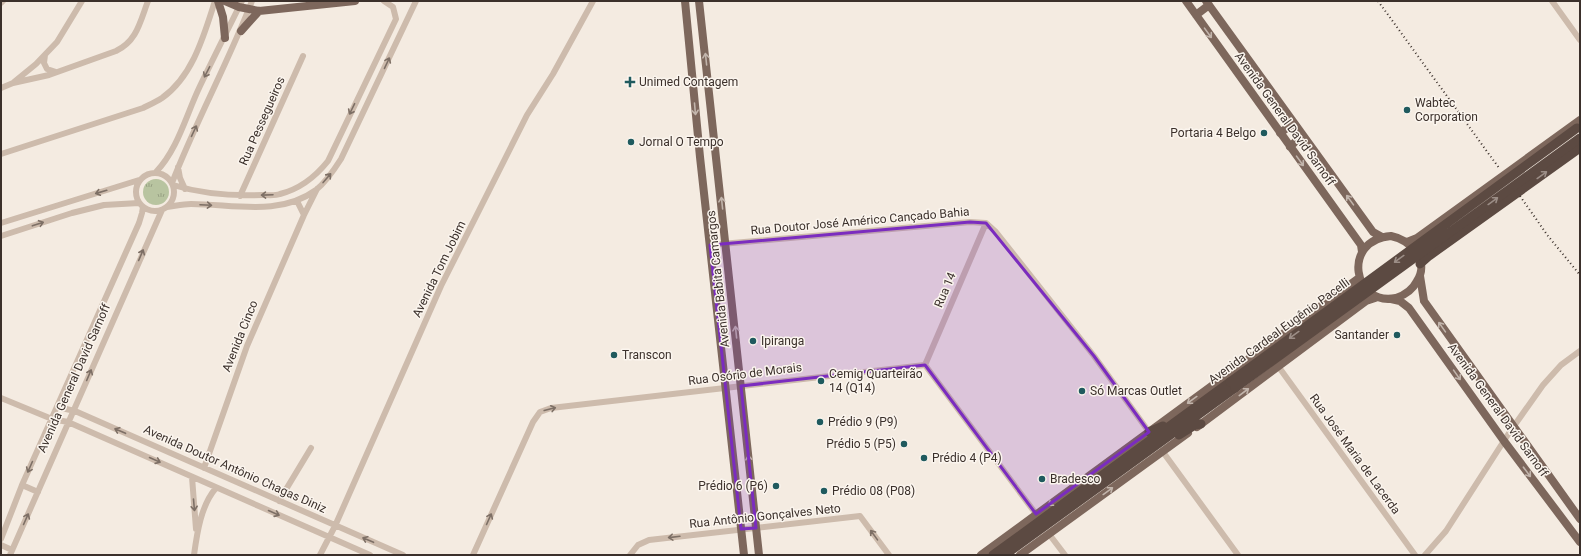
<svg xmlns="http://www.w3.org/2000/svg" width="1581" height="556" font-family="Roboto,sans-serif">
  <defs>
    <pattern id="grass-tufts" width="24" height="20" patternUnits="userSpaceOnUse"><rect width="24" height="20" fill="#b8c4a0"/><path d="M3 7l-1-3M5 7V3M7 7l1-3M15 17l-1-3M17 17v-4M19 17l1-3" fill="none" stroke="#97a083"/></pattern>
  </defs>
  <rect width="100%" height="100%" fill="#f4ebe1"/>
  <path fill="url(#grass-tufts)" d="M143 192a13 13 0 1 1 26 0a13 13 0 1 1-26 0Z"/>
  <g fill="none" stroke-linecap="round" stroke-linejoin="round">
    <path stroke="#cdbbac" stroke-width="6" d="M1552 1 1580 40
      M1 3 3 1
      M45 55 44 63 47 69 56 72
      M14 82 36 64 57 42 82 1
      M1 88 13 83 49 75 116 51C137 41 140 22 148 1
      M1 154 143 108C149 105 156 102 162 98 193 76 204 35 215 1
      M178 167 180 178 185 189
      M156 172C178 149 186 115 200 86 214 57 228 29 242 1
      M136 192a19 19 0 1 1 38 0a19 19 0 1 1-38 0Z
      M172 183C196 121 228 63 252 1
      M173 185C202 194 232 196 262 195 268 195 275 196 280 194 300 189 316 176 328 161L396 19 393 7 384 1
      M240 196 303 56
      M297 201 304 215
      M167 207C175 206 183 204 191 204 233 204 279 217 316 190 326 182 334 170 341 159L416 1
      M1 223 139 180
      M1 236 72 213 104 205 139 203
      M710 245 970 222 986 223 996 232 1094 356 1149 432
      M925 365 986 223
      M1278 366 1415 555
      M1 398 52 419 68 422 370 555
      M57 407 75 411 403 555
      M1163 452 1238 555
      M204 468 247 346 304 215 317 189
      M192 477 196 529
      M22 485 38 492
      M279 501 311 448
      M1049 534 1065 555
      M1 539 22 485 139 223 142 213 143 207
      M1 545 12 550
      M10 555 162 210
      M194 555C197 533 201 505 216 488
      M320 555 335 526 441 286 527 115 553 74 593 1
      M473 555 533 422 540 412 551 408 925 365 1036 514
      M630 555 638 545 649 540 860 516 889 555
      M1425 555 1446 531 1509 433 1543 385 1561 365 1580 351"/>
    <path stroke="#7d675c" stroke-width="8" d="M218 1 223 17 225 38
      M225 1 239 7 259 11 355 1
      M685 1 700 157 744 555
      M699 1 759 555
      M1186 1 1361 245 1362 252
      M1206 1 1373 232 1382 237
      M1196 15 1209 5
      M241 31 259 11
      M1280 133 1294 123
      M1290 147 1302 135
      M1391 236C1411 240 1430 261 1417 281 1413 289 1405 295 1396 298 1353 307 1341 240 1391 236Z
      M1407 242 1417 238 1580 120
      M1420 276 1424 301 1580 519
      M1391 299 1400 301 1409 308 1504 441 1580 542
      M1197 427 1366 301 1378 297
      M981 555 1359 278
      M1020 555 1188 433"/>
    <path stroke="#5c4a42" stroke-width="9" d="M1420 264 1429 256 1580 148
      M1149 432 1163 426
      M1179 435 1195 425 1201 424
      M993 555 1230 382
      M1005 555 1235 388"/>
    <path stroke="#3b302b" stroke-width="2" stroke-dasharray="1 3" stroke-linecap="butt" d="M1378 1 1499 168
      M1520 196 1548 236 1580 275"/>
    <path stroke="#5c4a42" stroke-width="9" d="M1230 382 1577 128
      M1235 388 1580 138"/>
  </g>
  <defs><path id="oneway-shaft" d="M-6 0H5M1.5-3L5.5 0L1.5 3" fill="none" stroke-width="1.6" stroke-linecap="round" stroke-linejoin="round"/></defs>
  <g stroke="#c2b5ac">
    <use href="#oneway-shaft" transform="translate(1208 33) rotate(54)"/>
    <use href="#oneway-shaft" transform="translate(706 59) rotate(-96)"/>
    <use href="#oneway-shaft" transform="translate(695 109) rotate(85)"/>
    <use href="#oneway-shaft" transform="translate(1300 161) rotate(54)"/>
    <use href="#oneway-shaft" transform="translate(1350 200) rotate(-126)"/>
    <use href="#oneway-shaft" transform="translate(722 203) rotate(-96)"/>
    <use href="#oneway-shaft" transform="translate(1442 327) rotate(-125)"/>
    <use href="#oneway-shaft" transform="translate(736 332) rotate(-96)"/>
    <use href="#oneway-shaft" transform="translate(1457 375) rotate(55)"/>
    <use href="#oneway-shaft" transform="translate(1244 392) rotate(-37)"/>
    <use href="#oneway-shaft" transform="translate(1192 400) rotate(144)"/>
    <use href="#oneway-shaft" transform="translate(749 461) rotate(-96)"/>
    <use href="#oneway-shaft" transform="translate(1527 472) rotate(53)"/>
    <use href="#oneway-shaft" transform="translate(1108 491) rotate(-36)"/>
    <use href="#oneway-shaft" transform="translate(1053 502) rotate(144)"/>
  </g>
  <g stroke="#7d6f65">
    <use href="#oneway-shaft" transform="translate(387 63) rotate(-65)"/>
    <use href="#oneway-shaft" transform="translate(207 72) rotate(117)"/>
    <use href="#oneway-shaft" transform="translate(352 109) rotate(116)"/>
    <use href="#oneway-shaft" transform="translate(194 131) rotate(-65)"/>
    <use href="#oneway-shaft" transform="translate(327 178) rotate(-49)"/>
    <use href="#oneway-shaft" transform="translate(101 192) rotate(164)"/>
    <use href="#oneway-shaft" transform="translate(267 195) rotate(178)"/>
    <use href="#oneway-shaft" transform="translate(206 205) rotate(3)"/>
    <use href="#oneway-shaft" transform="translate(38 224) rotate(-18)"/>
    <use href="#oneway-shaft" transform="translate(141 255) rotate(-67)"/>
    <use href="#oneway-shaft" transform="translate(89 375) rotate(-67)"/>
    <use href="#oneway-shaft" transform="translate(550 409) rotate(-14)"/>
    <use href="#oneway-shaft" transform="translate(120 431) rotate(-157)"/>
    <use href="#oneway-shaft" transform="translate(155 460) rotate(24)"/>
    <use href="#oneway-shaft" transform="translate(30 467) rotate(114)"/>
    <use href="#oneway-shaft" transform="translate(194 505) rotate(85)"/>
    <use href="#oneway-shaft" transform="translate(274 513) rotate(24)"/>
    <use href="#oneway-shaft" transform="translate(26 519) rotate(-66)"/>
    <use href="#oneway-shaft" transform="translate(489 519) rotate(-66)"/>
    <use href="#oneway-shaft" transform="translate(874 535) rotate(-126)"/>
    <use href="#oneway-shaft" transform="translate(674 537) rotate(173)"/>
    <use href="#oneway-shaft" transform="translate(368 540) rotate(-157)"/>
  </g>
  <g stroke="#9c8e87">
    <use href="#oneway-shaft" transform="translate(1542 175) rotate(-36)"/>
    <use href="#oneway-shaft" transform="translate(1493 201) rotate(-36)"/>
    <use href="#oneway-shaft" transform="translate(1399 259) rotate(144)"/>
    <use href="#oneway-shaft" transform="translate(1294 335) rotate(144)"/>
  </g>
  <path fill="#7b2cbf" fill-opacity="0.2" stroke="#7b2cbf" stroke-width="3" stroke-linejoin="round" d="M970 222 986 223 1094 356 1149 432 1036 514 925 365 741 386 756 528 741 529 710 245Z"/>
  <g fill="#1f5a5e" stroke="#fbf5ee" stroke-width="1.5">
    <path d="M628 76h4v4h4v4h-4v4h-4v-4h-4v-4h4z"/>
    <circle cx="1407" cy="110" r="4"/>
    <circle cx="1264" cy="133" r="4"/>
    <circle cx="631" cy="142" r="4"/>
    <circle cx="1397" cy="335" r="4"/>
    <circle cx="753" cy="341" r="4"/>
    <circle cx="614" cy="355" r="4"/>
    <circle cx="821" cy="381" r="4"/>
    <circle cx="1082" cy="391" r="4"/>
    <circle cx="820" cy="422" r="4"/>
    <circle cx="904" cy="444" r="4"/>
    <circle cx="924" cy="458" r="4"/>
    <circle cx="1042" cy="479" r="4"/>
    <circle cx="776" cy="486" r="4"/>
    <circle cx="824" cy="491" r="4"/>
  </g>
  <g text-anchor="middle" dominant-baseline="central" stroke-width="3" stroke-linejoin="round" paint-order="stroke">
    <g font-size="12" fill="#3b302b" stroke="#fbf5ee" text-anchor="start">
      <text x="639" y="82">Unimed Contagem</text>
      <text x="1415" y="103">Wabtec<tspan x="1415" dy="14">Corporation</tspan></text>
      <text x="1256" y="133" text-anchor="end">Portaria 4 Belgo</text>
      <text x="639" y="142">Jornal O Tempo</text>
      <text x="1389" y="335" text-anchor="end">Santander</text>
      <text x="761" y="341">Ipiranga</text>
      <text x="622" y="355">Transcon</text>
      <text x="829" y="374">Cemig Quarteirão<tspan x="829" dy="14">14 (Q14)</tspan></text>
      <text x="1090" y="391">Só Marcas Outlet</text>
      <text x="828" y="422">Prédio 9 (P9)</text>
      <text x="896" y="444" text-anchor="end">Prédio 5 (P5)</text>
      <text x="932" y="458">Prédio 4 (P4)</text>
      <text x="1050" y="479">Bradesco</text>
      <text x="768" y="486" text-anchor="end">Prédio 6 (P6)</text>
      <text x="832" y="491">Prédio 08 (P08)</text>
    </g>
    <g font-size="12" fill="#3b302b" stroke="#fbf5ee">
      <text transform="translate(1285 119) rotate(54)">Avenida General David Sarnoff</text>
      <text transform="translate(262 121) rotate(-66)">Rua Pessegueiros</text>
      <text transform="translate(860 221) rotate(-5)">Rua Doutor José Américo Cançado Bahia</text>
      <text transform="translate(439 269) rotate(-64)">Avenida Tom Jobim</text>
      <text transform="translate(718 279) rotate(-96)">Avenida Babita Camargos</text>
      <text transform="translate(945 290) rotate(-67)">Rua 14</text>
      <text transform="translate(1279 331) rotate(-36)">Avenida Cardeal Eugênio Pacelli</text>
      <text transform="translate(240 336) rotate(-68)">Avenida Cinco</text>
      <text transform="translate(745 374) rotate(-7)">Rua Osório de Morais</text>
      <text transform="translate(74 378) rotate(-66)">Avenida General David Sarnoff</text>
      <text transform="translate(1498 410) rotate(54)">Avenida General David Sarnoff</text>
      <text transform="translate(1355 454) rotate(54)">Rua José Maria de Lacerda</text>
      <text transform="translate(235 469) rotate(24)">Avenida Doutor Antônio Chagas Diniz</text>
      <text transform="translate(765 516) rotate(-6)">Rua Antônio Gonçalves Neto</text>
    </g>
  </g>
  <rect width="1581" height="556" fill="none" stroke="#3b302b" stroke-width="4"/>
</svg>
